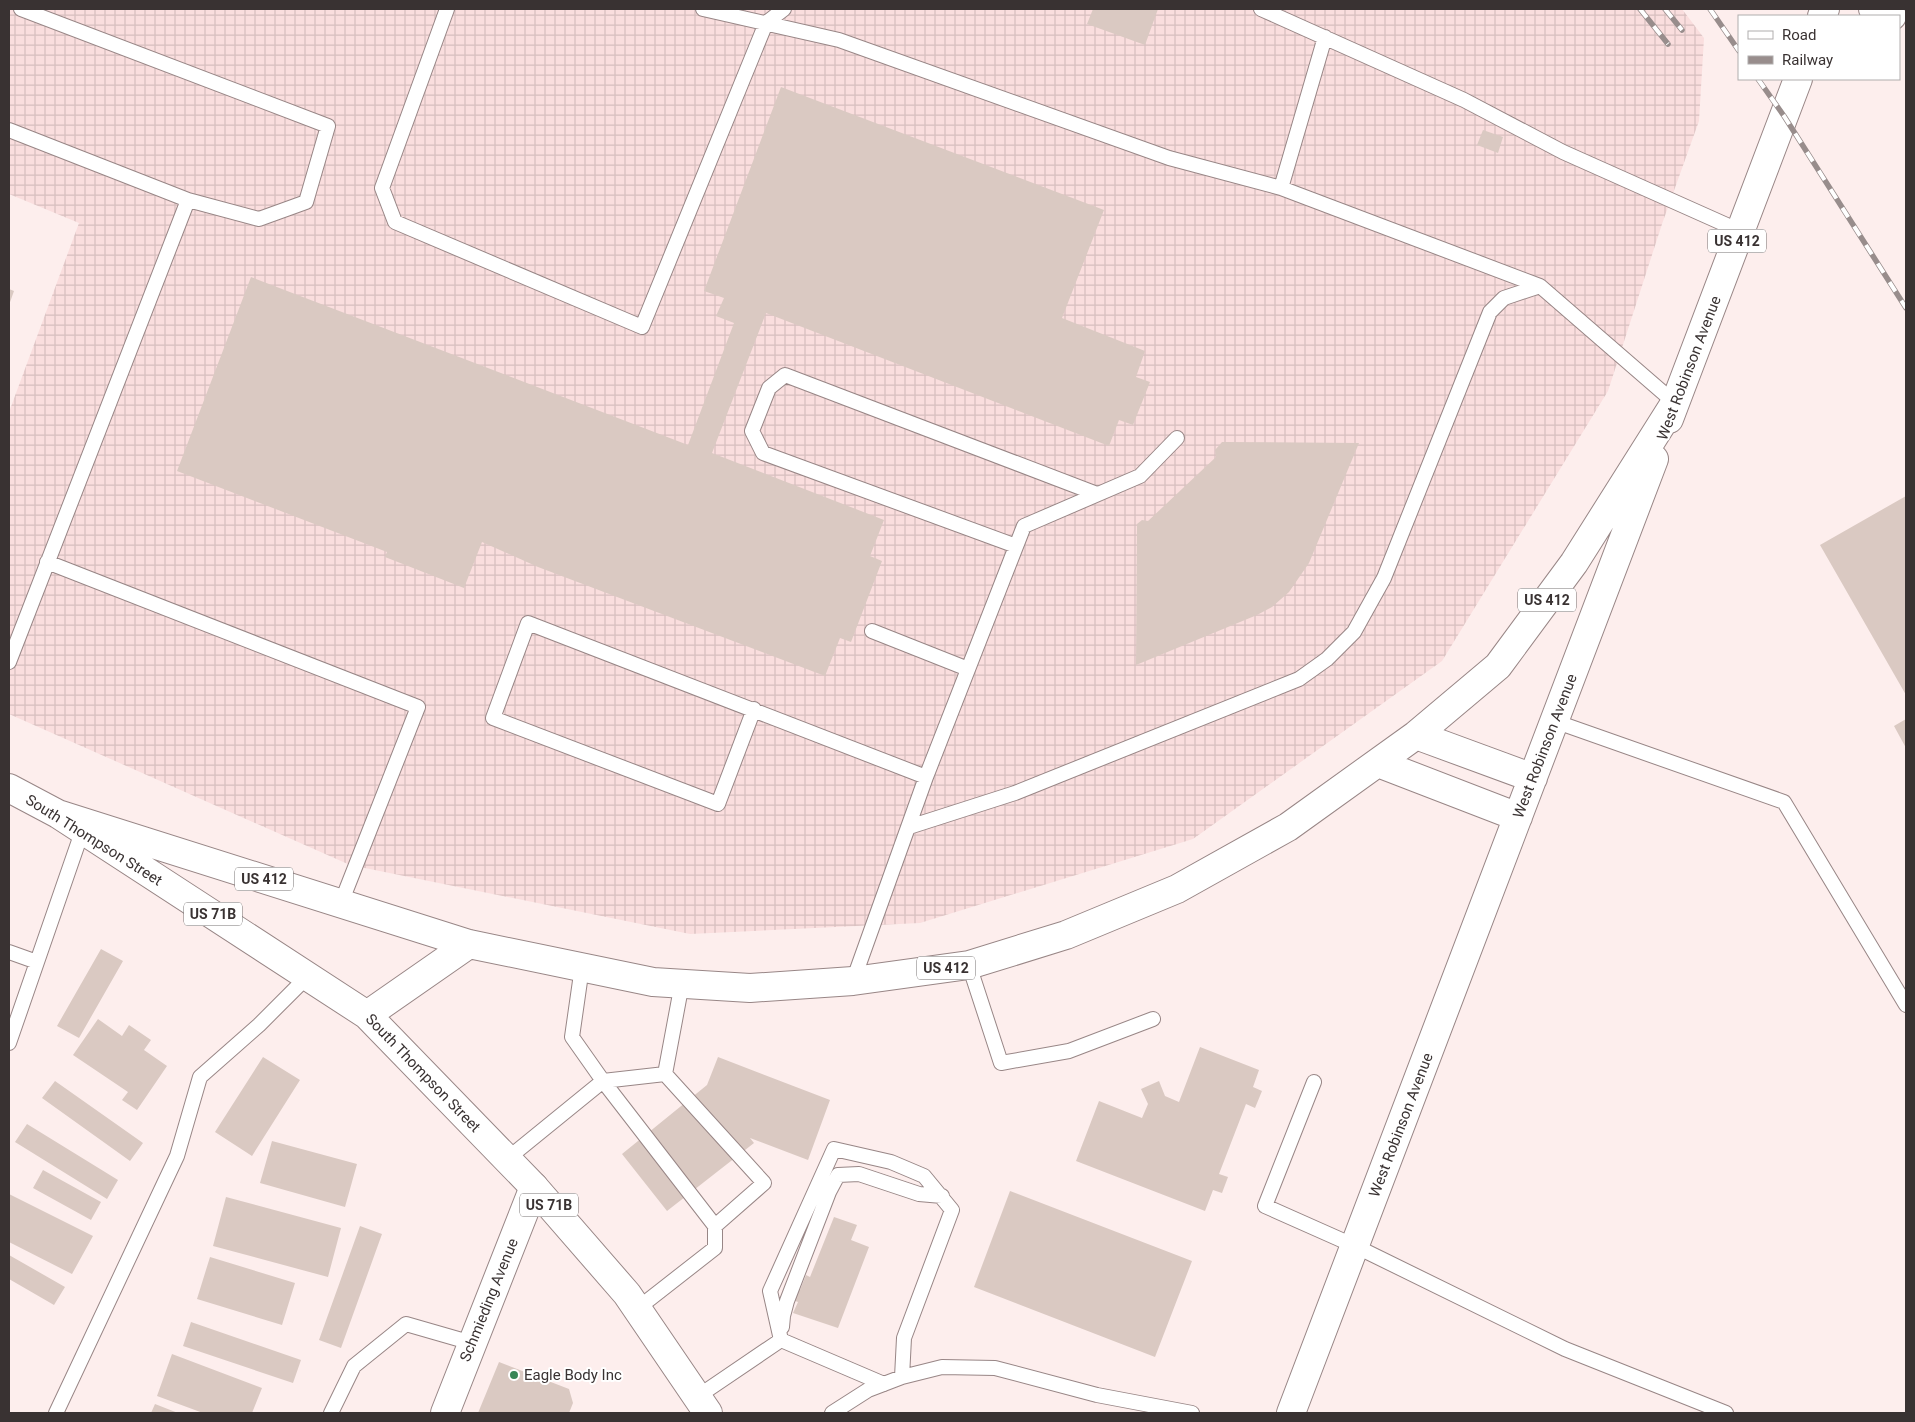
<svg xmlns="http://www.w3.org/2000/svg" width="1915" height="1422" font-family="Roboto,sans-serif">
  <defs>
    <pattern id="industrial-grid" width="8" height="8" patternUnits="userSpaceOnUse" patternTransform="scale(1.25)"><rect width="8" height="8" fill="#fadede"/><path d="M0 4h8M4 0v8" fill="none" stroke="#d7bfbf"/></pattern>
  </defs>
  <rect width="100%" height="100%" fill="#fdeeed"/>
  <path fill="url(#industrial-grid)" d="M9 9H1682L1704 38 1699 121 1662 224 1608 391 1442 661 1193 839 920 923 690 934 350 865 9 714V412L79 223 9 194Z"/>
  <path fill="#dac9c2" d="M1093 9H1158L1145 45 1087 24Z
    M781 87 1104 210 1062 318 1145 351 1136 377 1150 382 1133 425 1119 420 1109 446 766 313 712 453 884 520 870 556 882 561 851 642 840 638 825 676 538 567 482 542 464 588 385 557 387 552 177 471 251 277 688 445 734 323 716 316 724 298 704 291Z
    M1483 130 1503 137 1498 153 1477 145Z
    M9 289 14 291 9 305Z
    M1222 442 1359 443 1309 563 1289 592 1272 607 1257 615 1136 665 1137 524 1142 520 1148 521 1216 457 1215 450Z
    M1906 496V695L1820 545Z
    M1906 719V748L1894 726Z
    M101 949 123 961 79 1038 57 1026Z
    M98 1019 122 1036 129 1025 151 1040 144 1050 167 1066 137 1110 122 1100 128 1092 73 1055Z
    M1200 1047 1259 1070 1253 1087 1262 1091 1255 1108 1246 1104 1219 1174 1228 1177 1222 1193 1213 1190 1205 1211 1076 1161 1099 1101 1142 1118 1148 1104 1141 1089 1159 1081 1165 1096 1179 1102Z
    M263 1057 300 1080 252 1156 215 1132Z
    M718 1057 830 1100 808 1160 750 1138 754 1143 667 1211 622 1154 707 1085Z
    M55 1081 143 1143 130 1161 42 1098Z
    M27 1124 118 1180 107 1199 15 1142Z
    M272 1141 357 1164 345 1207 260 1183Z
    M43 1170 101 1202 91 1220 33 1188Z
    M1010 1191 1192 1261 1155 1357 974 1287Z
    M9 1194 93 1236 72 1274 9 1242Z
    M226 1197 341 1228 328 1277 213 1246Z
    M834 1217 857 1225 851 1240 869 1247 838 1328 793 1313 798 1302 790 1299 795 1287 800 1290 806 1275 810 1277Z
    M360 1226 382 1234 341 1348 319 1340Z
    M9 1255 65 1287 54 1305 9 1279Z
    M210 1257 295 1283 282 1325 197 1299Z
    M191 1322 301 1360 293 1383 183 1346Z
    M172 1354 262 1388 252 1413H203L157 1396Z
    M499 1362 569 1389 573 1403 569 1413H478Z
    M155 1404 178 1413H151Z"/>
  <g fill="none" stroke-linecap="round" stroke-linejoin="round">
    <g stroke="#988686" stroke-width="16">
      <path id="service" d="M447 9 382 188 395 222 642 327 766 23 784 9
        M703 9 839 40 1169 158 1281 188 1540 286
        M1261 9 1464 100 1563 152 1740 231
        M9 130 188 200
        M1281 188 1325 37
        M1016 546 763 453 752 431 769 388 785 375 1097 494
        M47 562 418 707 341 903
        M872 631 968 669
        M9 662 188 200 259 219 306 202 328 126 21 9
        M754 709 718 804 493 718 528 623 926 777 853 981
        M1554 721 1784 802 1906 1005
        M926 777 1024 526 1140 476 1177 438
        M909 827 1015 793 1299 679 1327 659 1354 632 1384 578 1490 312 1504 298 1540 286 1675 403
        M9 952 37 962
        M969 965 1001 1063 1069 1051 1153 1019
        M9 1043 83 829
        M603 1081 715 1226
        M603 1081 665 1074 682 983
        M1314 1082 1265 1206 1355 1246 1565 1349 1726 1413
        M507 1159 603 1081 572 1037 582 967
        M637 1309 715 1248V1226L764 1183 665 1074
        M782 1327 783 1316 787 1301 829 1192 838 1175 859 1174 919 1194 942 1196
        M781 1340 770 1291 834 1149 891 1162 924 1176 952 1210 904 1338 902 1377
        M697 1397 781 1340 884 1384
        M56 1413 177 1156 200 1077 259 1025 308 976
        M331 1413 354 1366 406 1324 472 1343
        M832 1413 868 1390 902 1377 942 1367 995 1368 1097 1395 1192 1413"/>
    </g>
    <g stroke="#988686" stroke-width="30">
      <path id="minor" d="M1873 9 1892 16
        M445 1413 534 1187"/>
    </g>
    <g stroke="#988686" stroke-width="30">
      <path id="trunk" d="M1822 16 1825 9
        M1669 419 1798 79
        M1416 735 1533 778
        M1378 763 1518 817
        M9 788 58 814 367 1015 534 1187 627 1294 708 1413
        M58 814 469 944 653 982 750 988 853 981 969 965 1066 935 1177 889 1288 827 1416 735 1498 666 1574 563 1675 403
        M367 1015 469 944
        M1291 1413 1654 459"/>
    </g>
    <use href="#service" stroke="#fff" stroke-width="14"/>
    <use href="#minor" stroke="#fff" stroke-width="28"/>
    <use href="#trunk" stroke="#fff" stroke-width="28"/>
    <g stroke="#988d8c" stroke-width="5.5">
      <path id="rail" d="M1640 9 1668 44
        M1665 9 1682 30
        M1710 9 1739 51
        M1758 79 1784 116 1906 308"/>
    </g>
    <use href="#rail" stroke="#fff" stroke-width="4" stroke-dasharray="11" stroke-linecap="butt"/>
  </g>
  <circle fill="#378656" stroke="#fff" stroke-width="2" cx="514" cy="1375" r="5"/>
  <g text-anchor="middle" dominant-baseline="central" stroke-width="4" stroke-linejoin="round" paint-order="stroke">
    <g fill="#fff" stroke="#747070" stroke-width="1">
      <rect x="1708" y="229.5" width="58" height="23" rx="4"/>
      <rect x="1518" y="588.5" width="58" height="23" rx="4"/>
      <rect x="235" y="867.5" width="58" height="23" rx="4"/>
      <rect x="184" y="902.5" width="58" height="23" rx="4"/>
      <rect x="917" y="956.5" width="58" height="23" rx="4"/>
      <rect x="520" y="1193.5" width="58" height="23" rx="4"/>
    </g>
    <g font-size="14" font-weight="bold" fill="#393232">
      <text x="1737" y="241">US 412</text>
      <text x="1547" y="600">US 412</text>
      <text x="264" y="879">US 412</text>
      <text x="213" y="914">US 71B</text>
      <text x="946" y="968">US 412</text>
      <text x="549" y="1205">US 71B</text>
    </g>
    <g font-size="15" fill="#393232" stroke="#fff">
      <text transform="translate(1689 368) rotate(-69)">West Robinson Avenue</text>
      <text transform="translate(1545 746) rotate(-69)">West Robinson Avenue</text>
      <text transform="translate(94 840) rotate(32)">South Thompson Street</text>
      <text transform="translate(423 1073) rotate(46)">South Thompson Street</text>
      <text transform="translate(1401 1125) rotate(-69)">West Robinson Avenue</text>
      <text transform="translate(489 1300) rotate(-68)">Schmieding Avenue</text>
    </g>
    <g font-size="15" fill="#393232" stroke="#fff" text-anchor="start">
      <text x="524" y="1375">Eagle Body Inc</text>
    </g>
  </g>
  <rect width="1915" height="1422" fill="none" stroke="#393232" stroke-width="20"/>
  <rect x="1738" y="15" width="162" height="65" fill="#ffffff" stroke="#b0adad"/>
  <rect x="1748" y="31" width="25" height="8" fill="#ffffff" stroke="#b0adad"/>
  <text x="1782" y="40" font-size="15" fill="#393232">Road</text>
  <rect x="1748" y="56" width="25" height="8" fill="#988d8c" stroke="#b0adad"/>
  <text x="1782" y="65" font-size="15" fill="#393232">Railway</text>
</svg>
